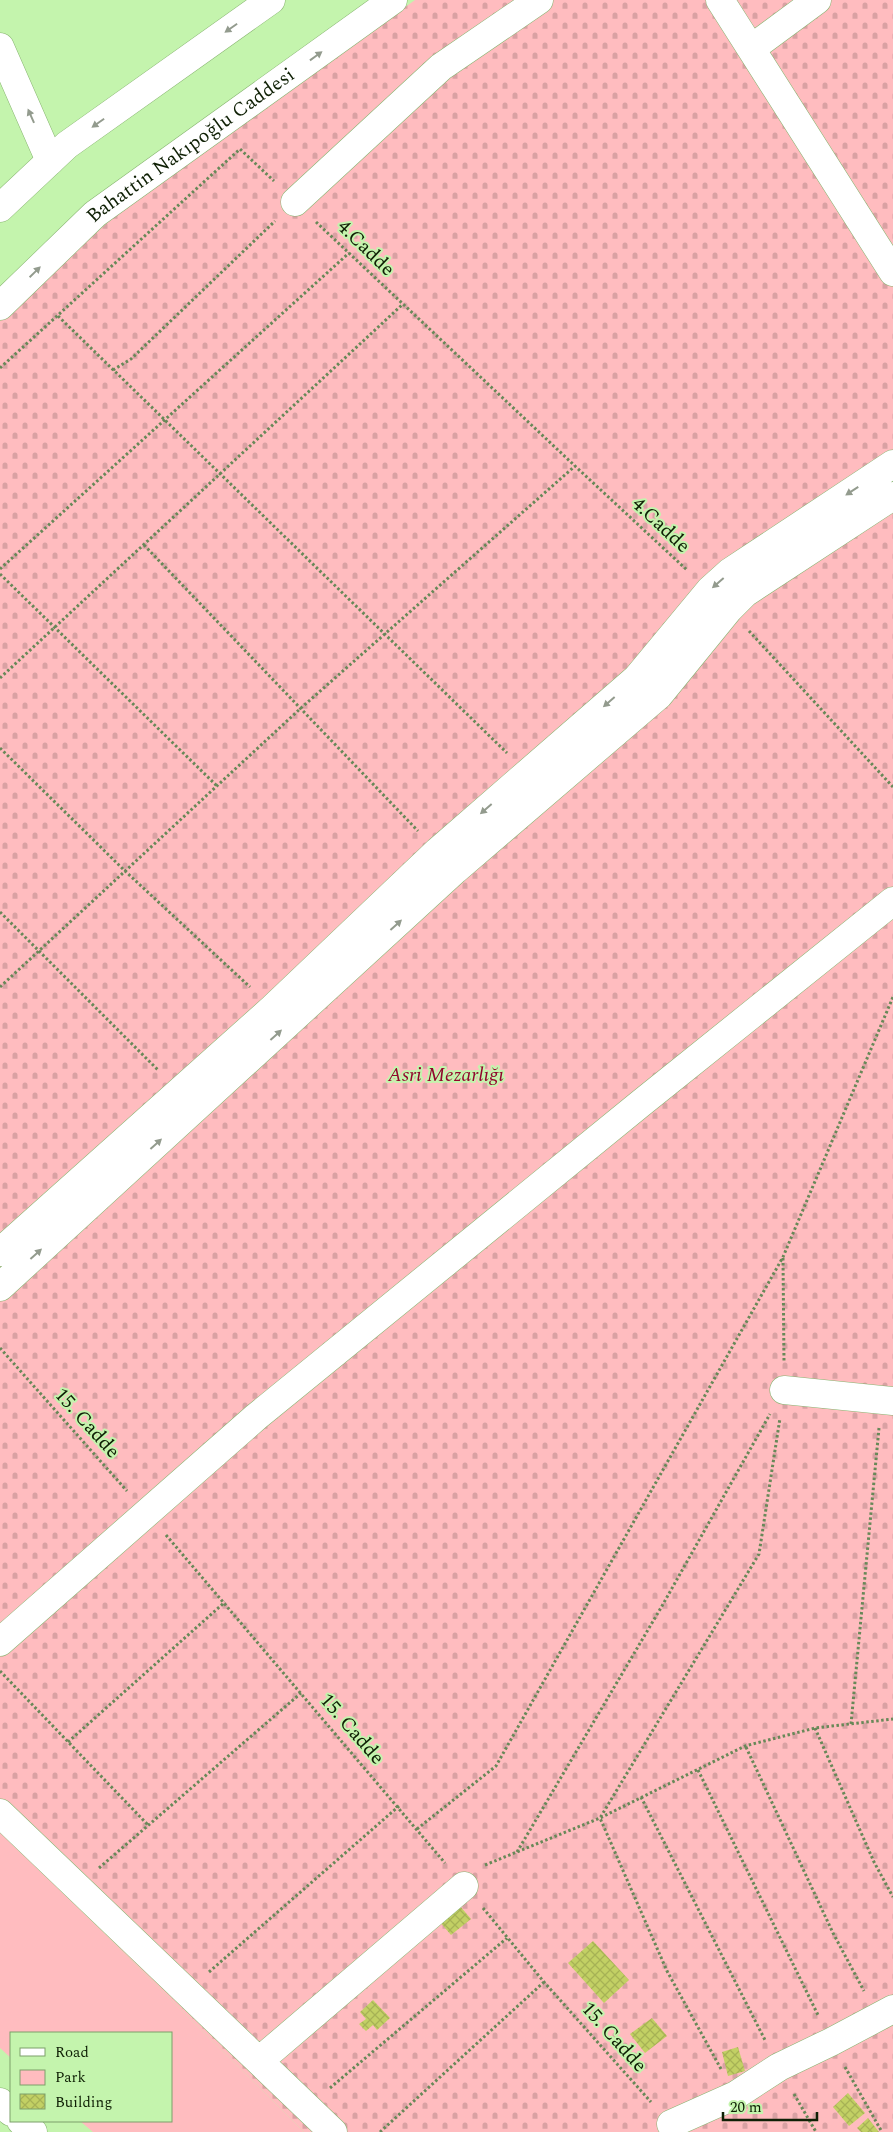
<svg xmlns="http://www.w3.org/2000/svg" width="893" height="2132" font-family="Spectral,serif">
  <defs>
    <pattern id="cemetery-stones" width="16" height="16" patternUnits="userSpaceOnUse" patternTransform="scale(1.25)"><rect width="16" height="16" fill="#ffbcbf"/><path d="M2 7V4a2 2 0 0 1 4 0v3zM10 15v-3a2 2 0 0 1 4 0v3z" fill="#d9a1a3"/></pattern>
    <pattern id="building-cross-hatch" width="8" height="8" patternUnits="userSpaceOnUse" patternTransform="scale(1.25)"><rect width="8" height="8" fill="#c2d064"/><path d="M0 0l8 8M0 8l8-8" fill="none" stroke="#a6b255"/></pattern>
  </defs>
  <rect width="100%" height="100%" fill="#c4f4ad"/>
  <path fill="url(#cemetery-stones)" d="M415 0H893V2132H304L0 1830V321L122 209Z"/>
  <path fill="#ffbcbf" d="M0 1830 304 2132H93L80 2121H171V2033H11V2058L0 2048Z"/>
  <path fill="url(#building-cross-hatch)" d="M454 1899 471 1919 451 1935 434 1915Z
    M593 1941 629 1980 604 2003 568 1963Z
    M373 2000 390 2018 377 2030 373 2025 366 2031 359 2024 366 2019 360 2012Z
    M652 2018 667 2036 645 2053 630 2034Z
    M738 2047 745 2071 728 2076 722 2052Z
    M848 2093 865 2113 849 2126 833 2107Z
    M868 2118 879 2132H861L857 2128Z"/>
  <g fill="none" stroke-linecap="round" stroke-linejoin="round">
    <g stroke="#88b571" stroke-width="29">
      <path id="minor" d="M720 0 893 272
        M0 47 50 161
        M752 48 817 0
        M295 202 441 67 539 0
        M0 1252 273 1008 438 851 637 678 710 590 730 572 893 464
        M0 1287 455 870 659 695 729 609 745 593 893 496
        M784 1390 893 1401
        M0 1642 256 1417 640 1104 893 901
        M0 1813 333 2132
        M259 2061 464 1886
        M671 2124 736 2095 779 2067 831 2042 893 2009"/>
    </g>
    <g stroke="#88b571" stroke-width="29">
      <g id="major">
        <path d="M0 208 67 145 271 0"/>
        <path id="s1" d="M0 306 95 214 393 0"/>
      </g>
    </g>
    <g stroke="#88b571" stroke-width="29">
      <path id="highway" d="M0 2102 11 2112
        M21 2121 33 2132"/>
    </g>
    <path stroke="#688858" stroke-width="3" stroke-dasharray="2.5 2.5" stroke-linecap="butt" d="M316 222 575 466 687 570
      M58 316 507 753
      M0 368 240 149 274 181
      M113 370 131 359 275 221
      M144 545 418 831
      M0 569 349 253
      M0 574 217 786
      M749 631 893 787
      M0 678 403 304
      M0 748 125 871 250 987
      M0 912 159 1071
      M0 987 301 708 575 466
      M783 1258 784 1362
      M0 1348 127 1491
      M166 1535 445 1863
      M0 1671 148 1825
      M851 1724 879 1428
      M815 1728 874 1862 893 1897
      M68 1742 225 1602
      M746 1747 833 1933 864 1991
      M698 1770 818 2015
      M641 1797 765 2040
      M417 1829 496 1766 783 1257 893 997
      M517 1852 662 1606 770 1414
      M485 1865 600 1818 745 1746 815 1728 893 1719
      M99 1868 301 1693
      M483 1908 544 1982 651 2102
      M209 1972 399 1806
      M845 2067 882 2132
      M721 2069 667 1971 600 1818 759 1554 780 1418
      M330 2088 507 1938
      M794 2094 816 2132
      M380 2132 544 1982"/>
    <use href="#minor" stroke="#fff" stroke-width="28"/>
    <use href="#major" stroke="#fff" stroke-width="28"/>
    <use href="#highway" stroke="#fff" stroke-width="28"/>
  </g>
  <defs><path id="oneway-solid" d="M-6-.8H1V-3.2L6.5 0L1 3.2V.8H-6Z" transform="scale(1.25)"/></defs>
  <g fill="#939b8e">
    <use href="#oneway-solid" transform="translate(231 28) rotate(145)"/>
    <use href="#oneway-solid" transform="translate(316 56) rotate(-36)"/>
    <use href="#oneway-solid" transform="translate(31 116) rotate(-114)"/>
    <use href="#oneway-solid" transform="translate(98 123) rotate(145)"/>
    <use href="#oneway-solid" transform="translate(35 272) rotate(-44)"/>
    <use href="#oneway-solid" transform="translate(852 491) rotate(147)"/>
    <use href="#oneway-solid" transform="translate(718 583) rotate(139)"/>
    <use href="#oneway-solid" transform="translate(609 702) rotate(139)"/>
    <use href="#oneway-solid" transform="translate(486 809) rotate(139)"/>
    <use href="#oneway-solid" transform="translate(396 925) rotate(-42)"/>
    <use href="#oneway-solid" transform="translate(276 1035) rotate(-42)"/>
    <use href="#oneway-solid" transform="translate(156 1144) rotate(-42)"/>
    <use href="#oneway-solid" transform="translate(36 1254) rotate(-42)"/>
  </g>
  <g text-anchor="middle" dominant-baseline="central" stroke-width="4" stroke-linejoin="round" paint-order="stroke">
    <g font-size="20" fill="#0f2005" stroke="#c4f4ad">
      <text stroke="none"><textPath href="#s1" startOffset="250">Bahattin Nakıpoğlu Caddesi</textPath></text>
      <text transform="translate(366 248) rotate(44)">4.Cadde</text>
      <text transform="translate(661 525) rotate(43)">4.Cadde</text>
      <text transform="translate(87 1423) rotate(48)">15. Cadde</text>
      <text transform="translate(352 1729) rotate(49)">15. Cadde</text>
      <text transform="translate(614 2037) rotate(48)">15. Cadde</text>
    </g>
    <g font-size="20" font-style="italic" fill="#91052d" stroke="#c4f4ad">
      <text x="446" y="1075">Asri Mezarlığı</text>
    </g>
  </g>
  <rect x="10" y="2032" width="162" height="90" fill="#c4f4ad" stroke="#7c9f6a"/>
  <rect x="20" y="2048" width="25" height="8" fill="#ffffff" stroke="#7c9f6a"/>
  <text x="55" y="2057" font-size="15" fill="#0f2005">Road</text>
  <rect x="20" y="2070" width="25" height="15" fill="#ffbcbf" stroke="#7c9f6a"/>
  <text x="55" y="2082" font-size="15" fill="#0f2005">Park</text>
  <rect x="20" y="2094" width="25" height="15" fill="url(#building-cross-hatch)" stroke="#7c9f6a"/>
  <text x="55" y="2107" font-size="15" fill="#0f2005">Building</text>
  <path d="M723 2112v8h94v-8" fill="none" stroke="#0f2005" stroke-width="2.5"/>
  <text x="730" y="2112" font-size="15" fill="#0f2005" stroke="#c4f4ad" stroke-width="4" paint-order="stroke">20 m</text>
</svg>
